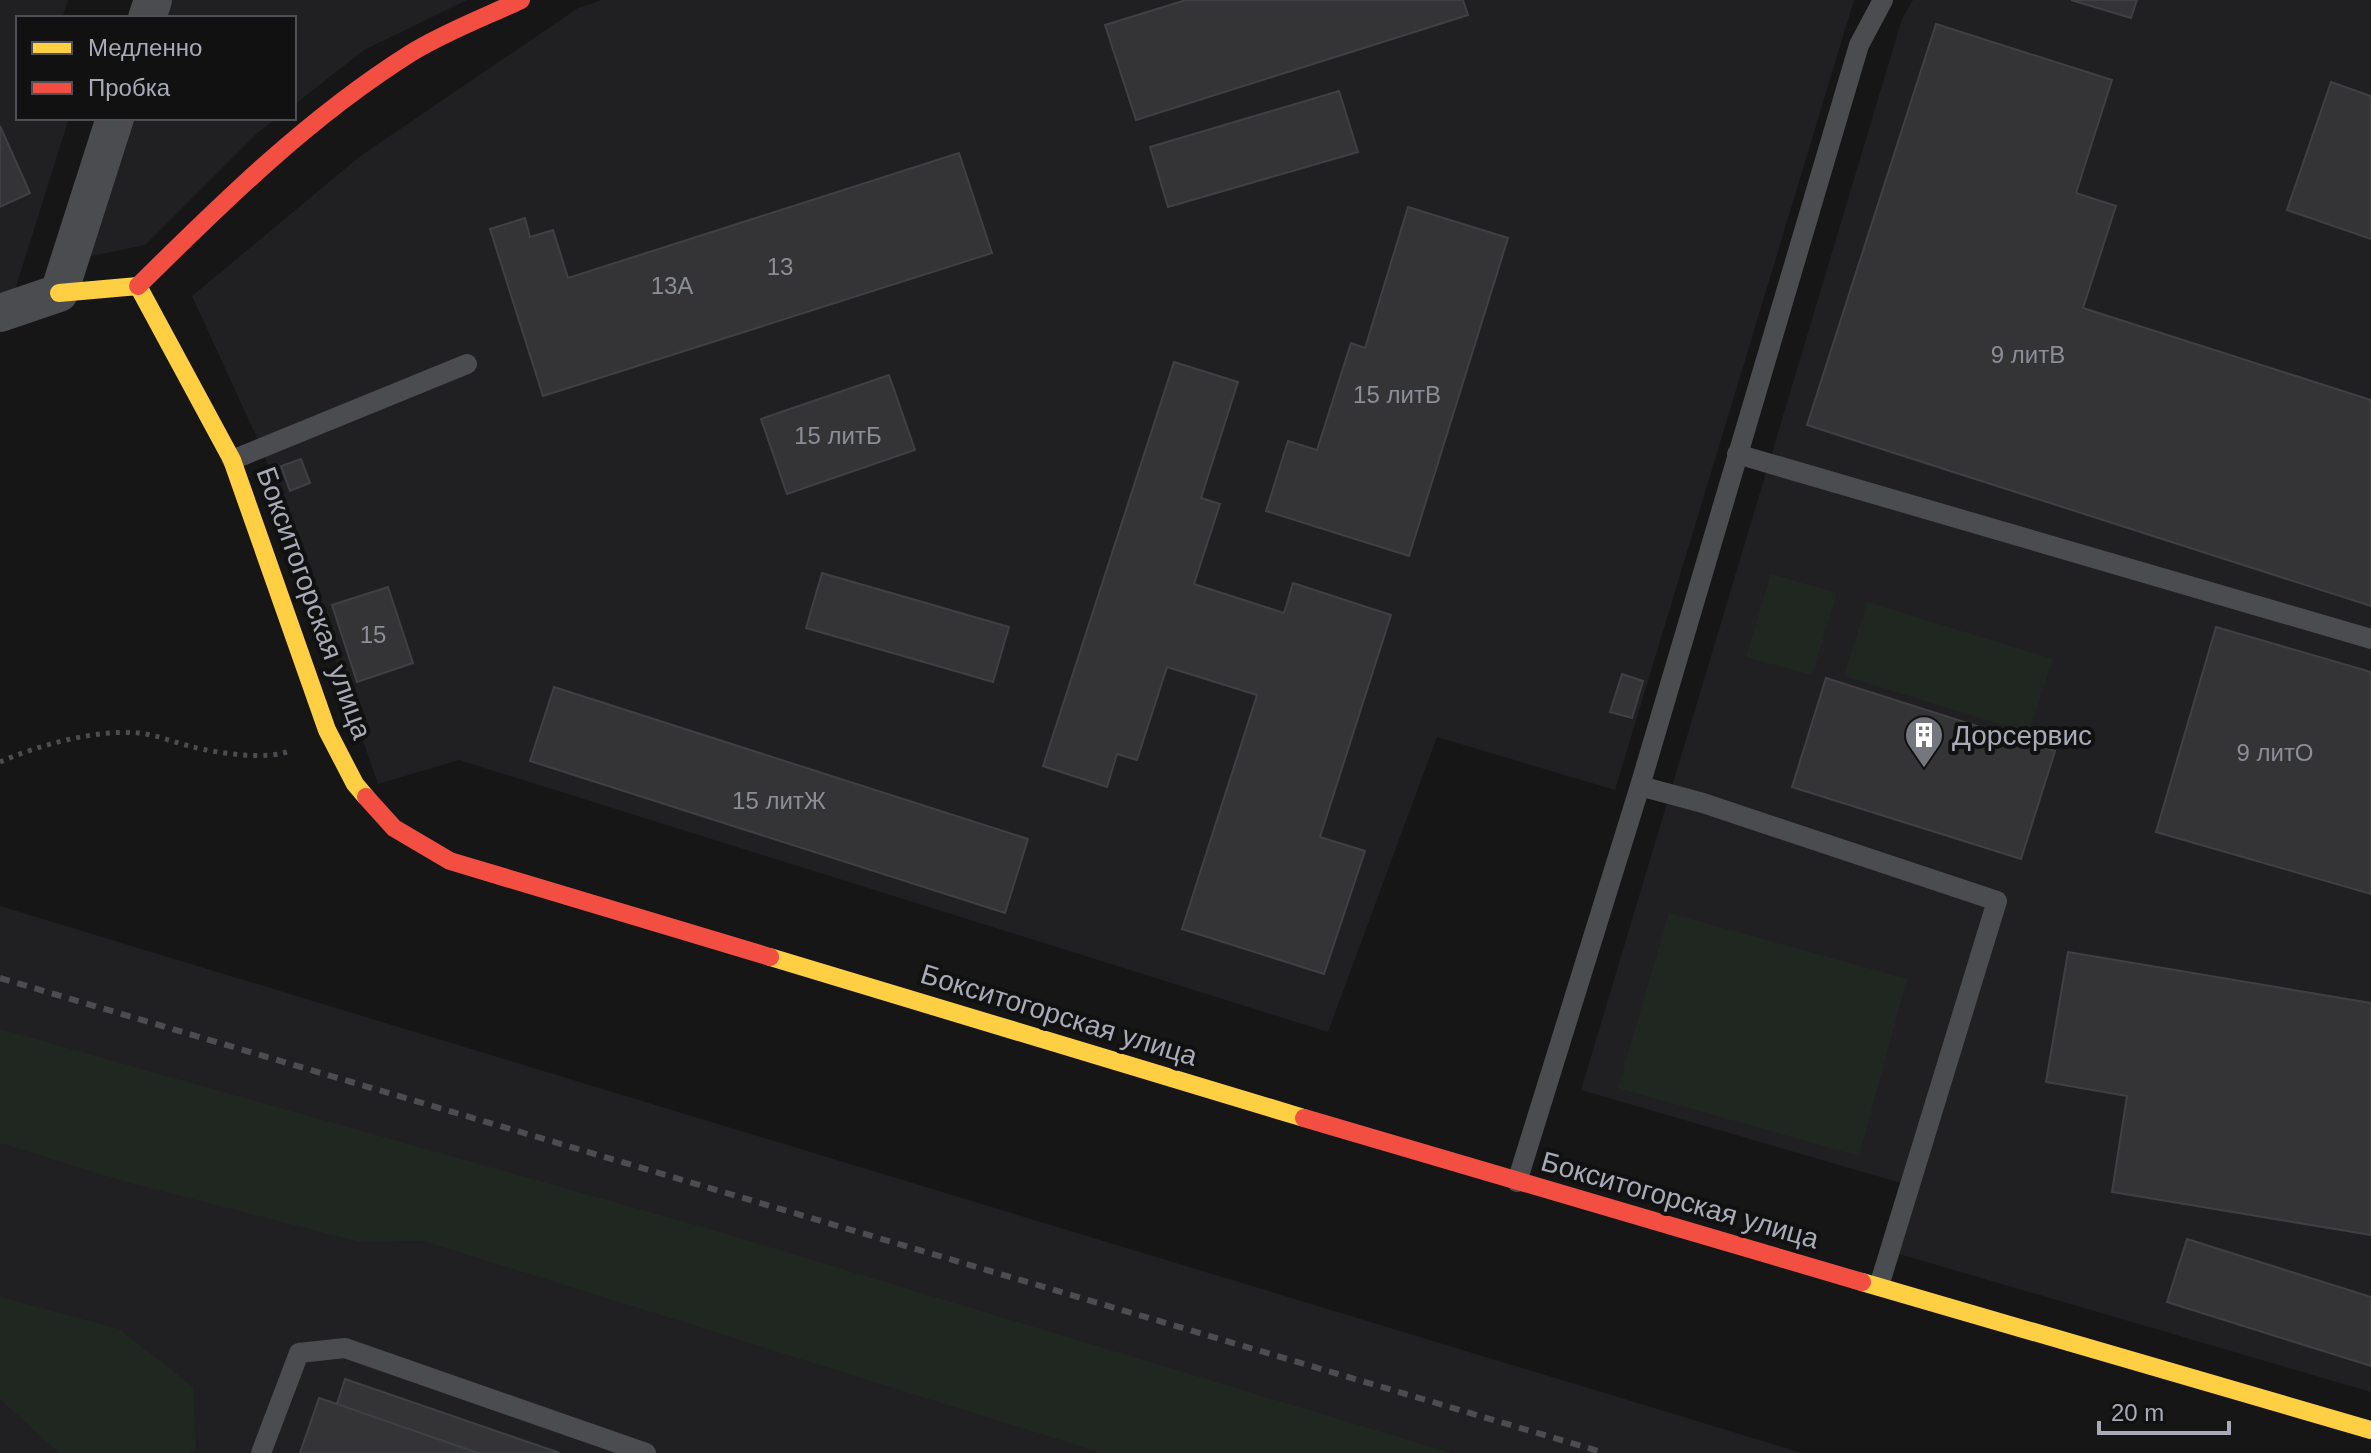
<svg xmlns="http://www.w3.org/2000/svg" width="2371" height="1453" font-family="Helvetica,sans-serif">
  <rect width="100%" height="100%" fill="#161617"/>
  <path fill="#202022" d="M0 0H68L62 18H18V118H69L15 290 0 294Z
    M170 0H467L364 50 294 105V18H164Z
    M602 0H1854L1615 790 1437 737 1328 1032 459 760 378 784 263 451 192 296 359 157 578 8Z
    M1913 0H2371V1392L1882 1249 1901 1183 1581 1090 1902 19Z
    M132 118H277L255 135 145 245 87 257Z
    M0 906 1802 1453H0Z"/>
  <path fill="#202721" d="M1771 574 1837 593 1812 675 1746 657Z
    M1867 602 2053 659 2029 733 1844 676Z
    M1669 913 1907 979 1859 1156 1618 1088Z
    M0 1029 713 1230 1451 1453H1102L424 1241 360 1242 123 1181 0 1143Z
    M0 1297 119 1329 193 1387 196 1450 190 1453H59L0 1399Z"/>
  <path fill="#343436" stroke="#3f4043" stroke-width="2" d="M1186 0H1463L1468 15 1136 120 1105 25Z
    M2071 0H2137L2131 18Z
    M1936 24 2112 80 2076 193 2116 206 2083 308 2371 400V606L1807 425Z
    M2331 82 2371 96V239L2287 210Z
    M1339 91 1358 152 1168 207 1150 147Z
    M0 126 30 193 0 207Z
    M959 153 992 253 543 396 490 229 525 218 530 237 553 230 568 278Z
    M1408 207 1508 238 1409 556 1266 511 1288 441 1317 450 1351 343 1365 348Z
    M1174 362 1238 382 1201 498 1220 504 1194 584 1284 613 1293 583 1391 615 1320 837 1365 851 1324 974 1182 929 1257 695 1167 667 1137 760 1117 754 1107 787 1043 766Z
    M889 375 915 450 787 494 761 419Z
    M301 459 310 483 290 491 281 466Z
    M822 573 1009 627 993 682 806 628Z
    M388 587 413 663 357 682 332 605Z
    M2216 627 2371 672V894L2156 832Z
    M1622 674 1643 681 1632 718 1610 712Z
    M1826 678 2055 751 2021 859 1792 787Z
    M554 687 1028 839 1005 913 530 761Z
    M2068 952 2371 1003V1235L2112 1192 2127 1096 2046 1082Z
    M2187 1239 2371 1297V1366L2167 1302Z
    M345 1379 560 1453H478L337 1404Z
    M319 1398 337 1404 478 1453H300Z"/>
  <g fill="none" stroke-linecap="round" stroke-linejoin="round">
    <path stroke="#4c4d51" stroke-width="5" stroke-dasharray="4 6" stroke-linecap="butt" d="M0 762C38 745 97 729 139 733 157 735 176 743 193 747 216 753 271 761 291 750"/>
    <path stroke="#4b4c4f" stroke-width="20" d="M1737 454 2371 639
      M232 460 467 364
      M1640 786 1703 803 1997 901 1879 1286
      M1517 1182 1640 786 1859 45 1883 0
      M261 1453 299 1353 345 1348 646 1453"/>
    <path stroke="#4b4c4f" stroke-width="38" d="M147 18 153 0
      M0 313 59 293 115 118"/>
    <path stroke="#ffcf43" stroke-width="18" d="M59 293 138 286 232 460 327 730 355 784 366 797
      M770 957 1304 1118
      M1862 1282 2371 1430"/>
    <path stroke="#f24e42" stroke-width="18" d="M138 286C223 202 309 117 411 53 445 32 485 17 521 0
      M366 797 394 828 450 861 770 957
      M1304 1118 1862 1282"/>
    <path stroke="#4c4d50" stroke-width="6" stroke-dasharray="10 8" stroke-linecap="butt" d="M0 978 1605 1453"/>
  </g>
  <defs>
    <g id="building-pin" transform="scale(2)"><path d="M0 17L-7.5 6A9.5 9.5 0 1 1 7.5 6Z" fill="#75777f" stroke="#111112"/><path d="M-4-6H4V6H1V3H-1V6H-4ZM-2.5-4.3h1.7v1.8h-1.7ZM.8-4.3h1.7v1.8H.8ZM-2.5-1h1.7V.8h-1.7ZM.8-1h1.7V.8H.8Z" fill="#fff"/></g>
  </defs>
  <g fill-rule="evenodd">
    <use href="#building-pin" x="1924" y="735"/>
  </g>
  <g text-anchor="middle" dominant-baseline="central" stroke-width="8" stroke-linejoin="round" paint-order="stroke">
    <g font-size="24" fill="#8b8d97">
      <text x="780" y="266">13</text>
      <text x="672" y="285">13А</text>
      <text x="2028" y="354">9 литВ</text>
      <text x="1397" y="394">15 литВ</text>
      <text x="838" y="435">15 литБ</text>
      <text x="373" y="634">15</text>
      <text x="2275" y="752">9 литО</text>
      <text x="779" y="800">15 литЖ</text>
    </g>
    <g font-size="28" fill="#a8abb7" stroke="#111112">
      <text transform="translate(314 603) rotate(70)">Бокситогорская улица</text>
      <text transform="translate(1059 1015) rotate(17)">Бокситогорская улица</text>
      <text transform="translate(1680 1200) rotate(16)">Бокситогорская улица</text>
    </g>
    <g font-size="28" fill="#a8abb7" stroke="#111112" text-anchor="start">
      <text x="1952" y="735">Дорсервис</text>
    </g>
  </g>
  <rect x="16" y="16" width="280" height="104" fill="#111112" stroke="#4d4f54" stroke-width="2"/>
  <rect x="32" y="42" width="40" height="12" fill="#ffcf43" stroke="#4d4f54" stroke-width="2"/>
  <text x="88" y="56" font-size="24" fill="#a8abb7">Медленно</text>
  <rect x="32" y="82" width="40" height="12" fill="#f24e42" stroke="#4d4f54" stroke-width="2"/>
  <text x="88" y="96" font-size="24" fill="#a8abb7">Пробка</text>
  <path d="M2099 1421v12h130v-12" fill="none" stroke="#a8abb7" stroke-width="4"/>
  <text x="2111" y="1421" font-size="24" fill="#a8abb7" stroke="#111112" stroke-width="6" paint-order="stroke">20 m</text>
</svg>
